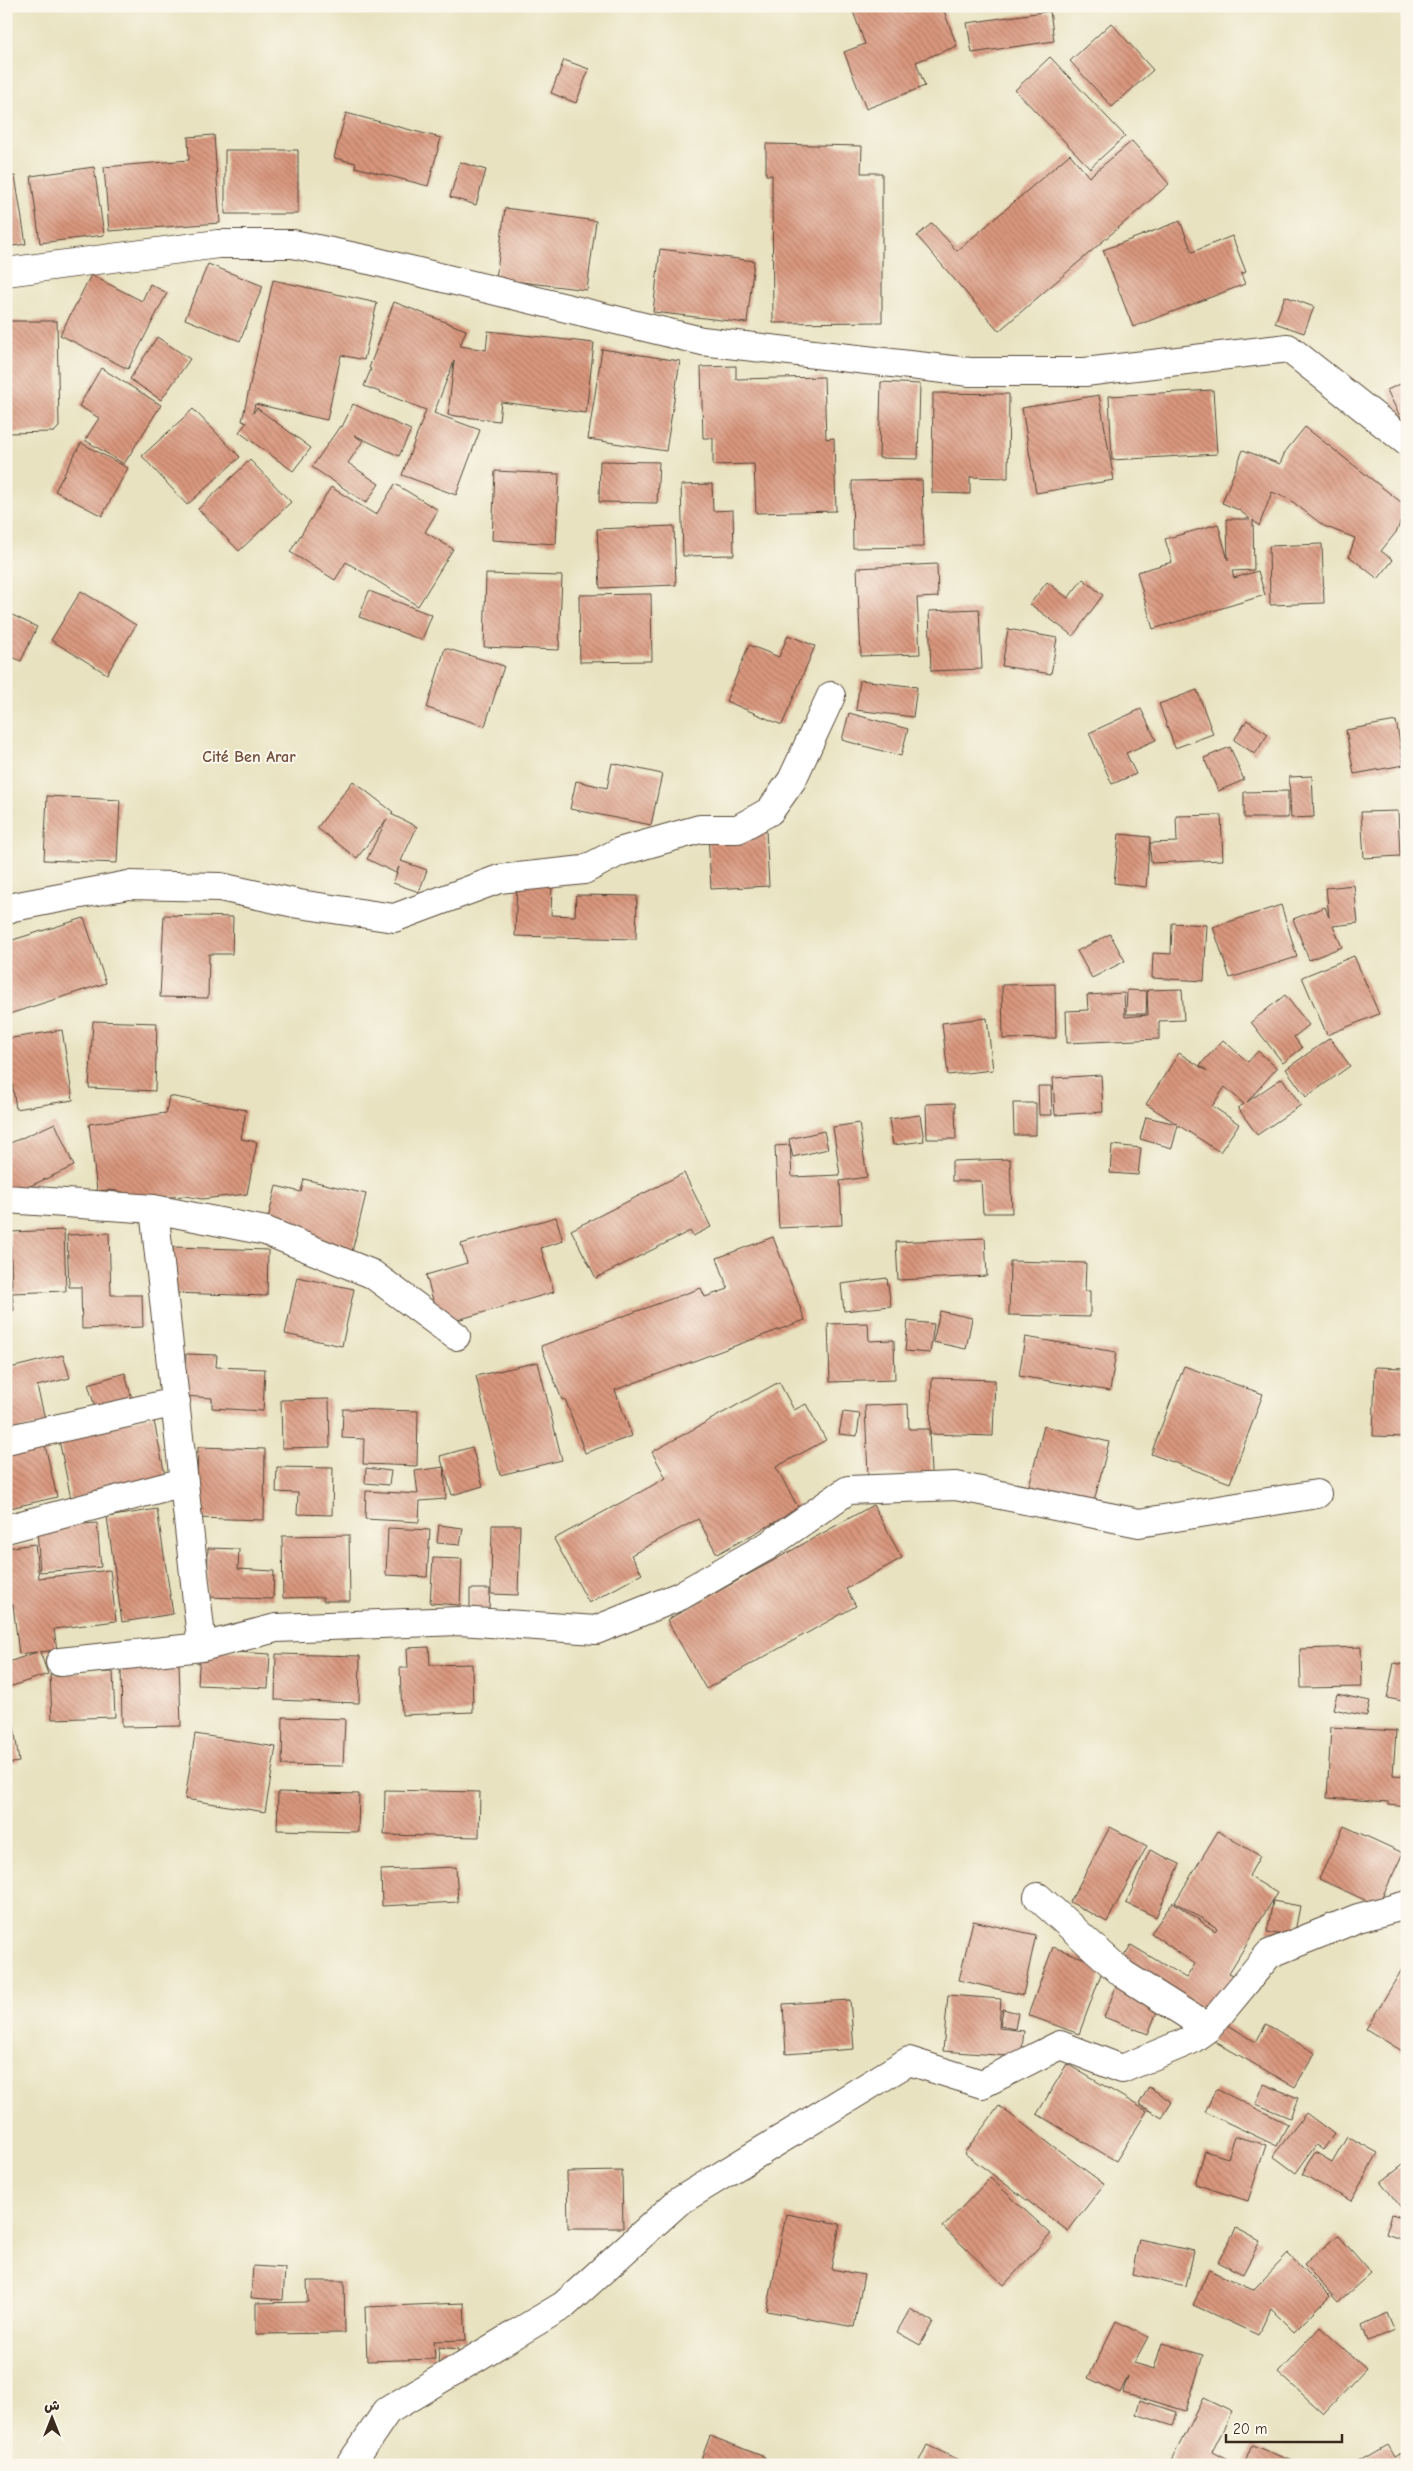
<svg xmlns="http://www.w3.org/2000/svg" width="1413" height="2471" font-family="'Comic Neue','Playpen Sans Arabic',sans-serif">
  <defs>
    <pattern id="building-back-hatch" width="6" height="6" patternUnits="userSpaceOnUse" patternTransform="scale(1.25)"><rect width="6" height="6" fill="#d9967d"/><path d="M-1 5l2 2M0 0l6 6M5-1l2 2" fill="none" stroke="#b17b66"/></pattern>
  </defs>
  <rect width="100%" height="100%" fill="#fbf7ec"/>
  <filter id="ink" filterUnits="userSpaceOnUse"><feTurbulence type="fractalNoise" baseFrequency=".02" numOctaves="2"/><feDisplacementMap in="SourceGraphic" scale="10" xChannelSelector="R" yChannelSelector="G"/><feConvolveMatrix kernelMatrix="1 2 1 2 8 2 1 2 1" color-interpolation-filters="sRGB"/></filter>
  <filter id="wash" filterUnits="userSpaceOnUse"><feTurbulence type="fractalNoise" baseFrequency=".0096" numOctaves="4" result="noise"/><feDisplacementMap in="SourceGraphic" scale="20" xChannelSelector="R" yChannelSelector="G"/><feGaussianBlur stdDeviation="1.12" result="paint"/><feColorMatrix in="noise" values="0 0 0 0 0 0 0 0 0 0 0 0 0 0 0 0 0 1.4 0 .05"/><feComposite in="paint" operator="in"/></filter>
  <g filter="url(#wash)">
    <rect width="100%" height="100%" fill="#e8e2c0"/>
    <g id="blocks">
      <path fill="url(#building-back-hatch)" d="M851 6H942L957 46 916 62 925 86 866 109 844 52 865 44Z
        M1050 11 1054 41 972 53 967 23Z
        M1111 23 1153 70 1112 107 1070 61Z
        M1050 57 1125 136 1090 168 1015 90Z
        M564 60 589 69 576 103 551 93Z
        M346 113 441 138 428 186 355 167 356 163 334 158Z
        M214 135 220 223 109 231 104 167 189 160 188 137Z
        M1132 141 1169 184 999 331 917 236 932 223 957 251 1070 154 1089 177Z
        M766 144 862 146 861 173H882V322L773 323 772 175H766Z
        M225 150H298V214H225Z
        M460 162 486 170 476 205 450 197Z
        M94 167 104 235 40 243 31 176Z
        M15 176 26 244 6 247V177Z
        M505 208 596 221 587 290 496 279Z
        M1180 221 1192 252 1232 236 1246 272 1241 274 1245 284 1133 327 1103 250Z
        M660 249 754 261 747 323 653 312Z
        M208 264 263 286 240 341 185 319Z
        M91 275 142 301 150 284 167 293 128 369 60 335Z
        M273 280 377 303 364 360 341 355 327 420 255 404 253 413 257 408 311 448 293 471 239 432 247 422 242 421Z
        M1285 296 1314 307 1304 333 1275 323Z
        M394 302 466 330 460 346 486 350 488 331 594 343 586 413 501 402 499 421 448 415 454 361 434 413 480 430 456 495 402 475 426 410 364 386 371 369 369 368Z
        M6 321H57L59 427 54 432 6 433Z
        M157 337 190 359 161 400 130 379Z
        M602 349 680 361 666 451 588 439Z
        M736 366V379L824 377 826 439 834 438 836 511 756 513 754 464 713 465V438H703L701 367Z
        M101 368 161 405 124 464 85 440 99 418 79 406Z
        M1407 381V416L1401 419 1387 390Z
        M881 382 920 384 918 459 879 458Z
        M1213 390 1217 454 1112 460 1109 396Z
        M933 393 1009 394 1008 478 970 477V494L932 493Z
        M1099 395 1114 480 1036 493 1022 408Z
        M353 404 411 430 399 456 354 435 363 441 348 463 379 484 366 503 312 467 340 426 342 427Z
        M193 409 240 457 187 505 142 456Z
        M1305 427 1406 506 1397 531 1381 551 1393 560 1378 579 1349 556 1355 538 1324 526 1289 499 1272 492 1259 526 1253 520 1254 570 1232 571 1234 578 1258 571 1265 595 1153 629 1137 572 1172 562 1165 539 1218 524 1228 560 1227 519H1250L1239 510 1222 503 1243 450 1280 464 1285 452Z
        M81 443 128 468 102 516 55 491Z
        M250 460 291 502 239 551 198 509Z
        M600 461 659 462 657 503 599 502Z
        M495 471 559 474 556 544 492 540Z
        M922 480 924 547 853 548 852 481Z
        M395 484 438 510 425 532 453 549 418 606 346 562 335 580 290 552 331 487 376 515Z
        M712 484 713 511 733 510 734 555 683 556 681 485Z
        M674 526 676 585 600 588 597 529Z
        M1322 544 1324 603 1270 605 1269 546Z
        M937 564 938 597 917 598 920 654 861 656 857 568Z
        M486 574 562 576 559 650 484 647Z
        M1083 579 1103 595 1073 636 1030 604 1047 582 1068 598Z
        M81 591 136 625 107 674 51 640Z
        M369 591 432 615 422 640 359 617Z
        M651 594 652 661 580 662 579 595Z
        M979 609 982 669 931 671 929 611Z
        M6 612 37 627 21 661 6 654Z
        M1008 629 1057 638 1051 674 1002 666Z
        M788 635 815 646 782 725 726 701 749 645 779 657Z
        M445 648 504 666 485 726 427 708Z
        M860 680 917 687 913 717 856 710Z
        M1197 690 1213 734 1175 748 1159 704Z
        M1141 709 1156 740 1126 753 1136 774 1112 784 1089 733Z
        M849 713 908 729 901 756 842 740Z
        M1247 720 1268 734 1255 754 1234 740Z
        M1396 721 1404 765 1354 774 1346 730Z
        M1230 747 1244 780 1218 791 1204 758Z
        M612 763 662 774 651 825 570 809 576 781 607 788Z
        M1312 776 1314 817 1291 818 1289 777Z
        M353 781 393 812 391 814 417 827 401 861 427 870 419 892 393 883 399 867 396 873 367 859 387 819 357 858 317 828Z
        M1288 791V818H1244V792Z
        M47 796 120 800 117 863 44 860Z
        M1398 811 1400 856 1364 858 1361 812Z
        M1221 815 1223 860 1151 863 1150 843 1177 842 1176 816Z
        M766 830 769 886 711 889 708 833Z
        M1119 834 1150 837 1146 887 1114 883Z
        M517 883 552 884 551 915 575 916 576 895 637 896 636 939 515 936Z
        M1354 885 1358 923 1333 926 1342 947 1309 960 1293 919 1325 907 1329 917 1326 888Z
        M1281 905 1297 957 1230 978 1213 927Z
        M164 915 233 917 232 954H209L208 998 160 997Z
        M84 918 106 983 6 1015V942Z
        M1172 923 1207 925 1204 981 1152 978 1153 953 1171 954Z
        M1110 934 1125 961 1092 978 1077 951Z
        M1354 956 1379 1014 1327 1035 1302 977Z
        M1055 984 1056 1038 1003 1039 1002 985Z
        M1182 989 1184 1020 1159 1021V1039L1067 1043 1066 1011 1088 1010 1087 995 1124 993 1125 1017 1148 1015 1147 990Z
        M1127 990 1147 991 1146 1014H1126Z
        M1285 995 1309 1025 1294 1037 1302 1048 1283 1063 1251 1022Z
        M987 1018 993 1070 948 1075 942 1023Z
        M93 1021 157 1023 155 1091 89 1088Z
        M62 1030 73 1100 16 1109 6 1039Z
        M1330 1038 1350 1066 1306 1097 1286 1069Z
        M1223 1040 1248 1062 1258 1051 1277 1068 1247 1102 1282 1078 1301 1105 1257 1135 1238 1108 1244 1104 1225 1087 1212 1106 1239 1124 1220 1152 1178 1125 1172 1148 1140 1139 1146 1117 1177 1124 1146 1104 1179 1053 1207 1071 1200 1065Z
        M1101 1075 1103 1112 1055 1115 1053 1078Z
        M1038 1086H1051L1052 1115H1039Z
        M169 1096 246 1110 241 1139 257 1142 247 1194 202 1199 185 1196 155 1198 111 1190 97 1191 89 1124 166 1113Z
        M955 1103 956 1139H927L926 1104Z
        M1013 1103H1036V1135H1014Z
        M920 1115 924 1141 893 1145 889 1119Z
        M55 1123 74 1166 6 1197V1145Z
        M859 1123 867 1177 840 1181 842 1225 779 1228 775 1146 790 1145 789 1139 824 1131 828 1149 793 1157 790 1145 792 1177 840 1175 833 1127Z
        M1112 1145 1141 1148 1138 1175 1110 1173Z
        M1010 1159 1012 1213H983L981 1181H952V1161Z
        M684 1173 711 1227 693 1236 690 1231 596 1278 571 1230Z
        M304 1179 366 1194 352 1252 265 1231 276 1186 301 1192Z
        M556 1217 563 1241 541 1248 554 1292 440 1325 426 1275 467 1263 461 1244Z
        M64 1230 66 1291 12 1293 14 1310 6 1311V1260L12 1289 10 1232Z
        M109 1233 111 1295H142L143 1327 82 1329 81 1287H69L67 1235Z
        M773 1237 805 1320 615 1390 632 1436 585 1453 565 1399 562 1400 541 1346 701 1288 705 1297 728 1289 717 1258Z
        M985 1238 987 1276 898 1280 896 1242Z
        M173 1247 268 1250 267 1296 172 1293Z
        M1010 1261 1086 1263 1085 1291H1090V1317L1009 1315Z
        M297 1277 354 1289 342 1346 285 1334Z
        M887 1278 891 1306 844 1311 841 1284Z
        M940 1311 972 1318 966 1349 933 1342Z
        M908 1321 934 1324 930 1353 905 1351Z
        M868 1323 869 1341 894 1340 895 1380 830 1382 828 1324Z
        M1025 1337 1116 1352 1110 1391 1019 1376Z
        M186 1354 217 1355 216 1367 265 1369 263 1411 212 1408V1398L184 1396Z
        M63 1355 70 1378 37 1386 46 1423 6 1433V1369Z
        M538 1362 562 1460 500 1475 476 1376Z
        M1184 1366 1263 1394 1230 1483 1151 1454Z
        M1375 1367 1407 1368V1437L1373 1436Z
        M125 1373 134 1407 98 1417 88 1384Z
        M932 1378 995 1380 993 1436 930 1434Z
        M779 1382 794 1410 806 1404 826 1440 776 1467 799 1509 717 1554 698 1519 631 1555 642 1574 589 1603 554 1539 666 1478 652 1452Z
        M329 1399 330 1447 282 1448 281 1400Z
        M908 1404 909 1429H929L931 1473 868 1476 865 1406Z
        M343 1409 418 1411 417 1466 363 1464 364 1439 342 1438Z
        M843 1412 860 1414 857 1436 839 1434Z
        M153 1416 166 1480 71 1499 58 1435Z
        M1044 1426 1109 1442 1092 1509 1027 1494Z
        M45 1445 57 1497 6 1509V1454Z
        M198 1447 265 1449 264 1520 196 1518Z
        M472 1447 483 1486 452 1495 440 1456Z
        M277 1467 333 1468 332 1515 297 1514 298 1493 276 1492Z
        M444 1467 446 1499 420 1501 419 1522 365 1519 366 1491 418 1494 415 1471Z
        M366 1468 391 1471 389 1485 365 1483Z
        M873 1505 902 1558 846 1589 856 1606 706 1689 667 1620Z
        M157 1509 173 1614 122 1622 107 1517Z
        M97 1523 101 1567 40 1572 37 1528Z
        M439 1525 463 1528 460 1545 437 1543Z
        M492 1525H520L518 1595 491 1594Z
        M388 1528 430 1530 427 1577 386 1575Z
        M349 1535 350 1601H323V1597L283 1598 282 1536Z
        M35 1544 39 1578 110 1570 116 1621 54 1629 57 1650 40 1652 48 1674 6 1688V1663L37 1652 19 1654 13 1605 6 1606V1548Z
        M208 1548 239 1549 238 1569 274 1571 273 1599 207 1597Z
        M433 1558 462 1559 460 1605 430 1603Z
        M470 1589H490L489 1610H470Z
        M429 1647 430 1665 472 1664 473 1712 402 1715 400 1668H408L407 1648Z
        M1361 1647 1362 1687 1301 1688 1300 1649Z
        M200 1650 270 1654 268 1688 198 1685Z
        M276 1654 360 1656 359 1703 275 1700Z
        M179 1663 181 1726 122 1727 121 1665Z
        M1394 1663 1407 1665V1702L1387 1698Z
        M113 1672 115 1717 52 1719 50 1674Z
        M1337 1694 1370 1701 1367 1716 1333 1709Z
        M10 1697 19 1762 6 1764V1698Z
        M283 1717 345 1719 343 1766 282 1765Z
        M1331 1727 1396 1731 1393 1775 1407 1776V1807L1389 1805V1802L1327 1798Z
        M195 1734 276 1747 265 1812 185 1799Z
        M385 1790 480 1792 479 1837 384 1835Z
        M278 1792 359 1794 358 1832 277 1830Z
        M1344 1826 1403 1853 1378 1906 1319 1879Z
        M1110 1827 1147 1846 1107 1922 1070 1902Z
        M1218 1831 1260 1856 1249 1876 1277 1893 1229 1973 1239 1978 1215 2017 1121 1961 1131 1945 1186 1978 1195 1964 1151 1933 1173 1902 1215 1931 1217 1928 1175 1902Z
        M1150 1850 1180 1864 1156 1917 1126 1903Z
        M456 1867 458 1902 382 1906 381 1870Z
        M1273 1901 1300 1906 1294 1937 1267 1932Z
        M973 1921 1036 1935 1023 1995 959 1980Z
        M1053 1947 1104 1966 1079 2034 1028 2015Z
        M1404 1966 1407 1967V2054L1366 2029Z
        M1116 1987 1160 2004 1148 2034 1104 2017Z
        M948 1995 1001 1999 999 2028 1024 2031 1021 2057 943 2051Z
        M850 2000 854 2049 786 2054 783 2004Z
        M1003 2009 1018 2013 1015 2029 1000 2026Z
        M1223 2022 1256 2042 1266 2024 1315 2053 1295 2087 1212 2040Z
        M1067 2064 1147 2111 1116 2161 1037 2114Z
        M1264 2084 1298 2098 1290 2118 1256 2104Z
        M1149 2087 1172 2102 1162 2118 1139 2104Z
        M1216 2089 1288 2124 1277 2146 1205 2112Z
        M999 2106 1104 2184 1068 2231 964 2153Z
        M1306 2113 1334 2134 1323 2150 1316 2145 1296 2173 1273 2156Z
        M1235 2136 1266 2145 1248 2201 1195 2184 1205 2151 1228 2158Z
        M1347 2136 1378 2153 1351 2201 1302 2174 1315 2152 1332 2162Z
        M1407 2162V2215L1381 2182Z
        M622 2171 623 2228H568L567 2172Z
        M990 2178 1051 2234 1004 2285 943 2227Z
        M786 2214 840 2224 831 2269 864 2275 854 2327 767 2311Z
        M1392 2214 1407 2219V2230L1403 2240 1386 2234Z
        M1236 2228 1260 2241 1243 2274 1218 2262Z
        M1338 2235 1371 2273 1338 2302 1304 2264Z
        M1139 2239 1194 2251 1186 2286 1132 2274Z
        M1288 2254 1330 2296 1294 2332 1271 2309 1258 2335 1193 2305 1209 2270 1253 2290Z
        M253 2266 285 2268 283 2300 251 2298Z
        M307 2281H344L345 2333 256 2334V2303L308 2302Z
        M464 2303 466 2340 434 2341 435 2359 367 2361 365 2307Z
        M910 2309 933 2322 920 2345 897 2332Z
        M1387 2313 1394 2330 1368 2341 1362 2325Z
        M1116 2321 1148 2337 1134 2363 1154 2369 1162 2343 1203 2355 1186 2411 1123 2392 1128 2376 1120 2393 1088 2378Z
        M1320 2327 1366 2369 1324 2414 1278 2372Z
        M439 2347 458 2349 457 2367 438 2365Z
        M1203 2398 1232 2412 1212 2452 1233 2463 1232 2465H1169Z
        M1140 2400 1177 2412 1173 2426 1136 2414Z
        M710 2436 765 2457 762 2465H699Z
        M927 2445 970 2465H917Z
        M1252 2445 1302 2465H1244Z
        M1387 2445 1394 2457 1407 2450V2465H1358L1356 2463Z"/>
    </g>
  </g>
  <g filter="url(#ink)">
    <use href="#blocks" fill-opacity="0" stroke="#554636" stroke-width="1"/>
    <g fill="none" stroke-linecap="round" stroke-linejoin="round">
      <g stroke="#554636" stroke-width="30">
        <path id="street" d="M6 272 218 244H293L369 260 702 341 970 372H1085L1288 348 1407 442
          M6 910 13 907 128 885 220 887 299 904 394 918 499 879 584 870 619 852 700 829H738L770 811 792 780 831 696
          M6 1199 154 1209 266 1231 372 1274 456 1336
          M154 1209 202 1647
          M6 1440 176 1402
          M6 1529 184 1482
          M60 1662 202 1647 276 1628 459 1621 596 1630 680 1596 769 1545 848 1490 956 1486 1139 1523 1317 1494
          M1038 1897 1123 1974 1208 2028
          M350 2465 387 2411 564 2305 678 2202 909 2061 982 2084 1060 2045 1122 2069 1191 2040 1208 2028 1269 1954 1358 1918 1407 1905"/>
      </g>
      <use href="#street" stroke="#fff" stroke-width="28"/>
    </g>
  </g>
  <g text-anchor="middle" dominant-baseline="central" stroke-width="4" stroke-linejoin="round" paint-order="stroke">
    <g font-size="16" font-weight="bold" fill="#72503f" stroke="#fbf7ec">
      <text x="249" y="757">Cité Ben Arar</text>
    </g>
  </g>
  <rect width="1413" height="2471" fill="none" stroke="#fbf7ec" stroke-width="25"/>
  <g transform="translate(52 2418)" stroke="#fbf7ec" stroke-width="4" paint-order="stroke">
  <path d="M0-4L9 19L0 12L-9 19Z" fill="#3b2a1e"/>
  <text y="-8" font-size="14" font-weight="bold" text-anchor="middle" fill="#3b2a1e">ش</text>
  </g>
  <path d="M1226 2434v8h116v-8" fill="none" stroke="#3b2a1e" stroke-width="2.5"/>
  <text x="1233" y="2434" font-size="15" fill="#3b2a1e" stroke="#fbf7ec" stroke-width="4" paint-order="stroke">20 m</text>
</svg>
